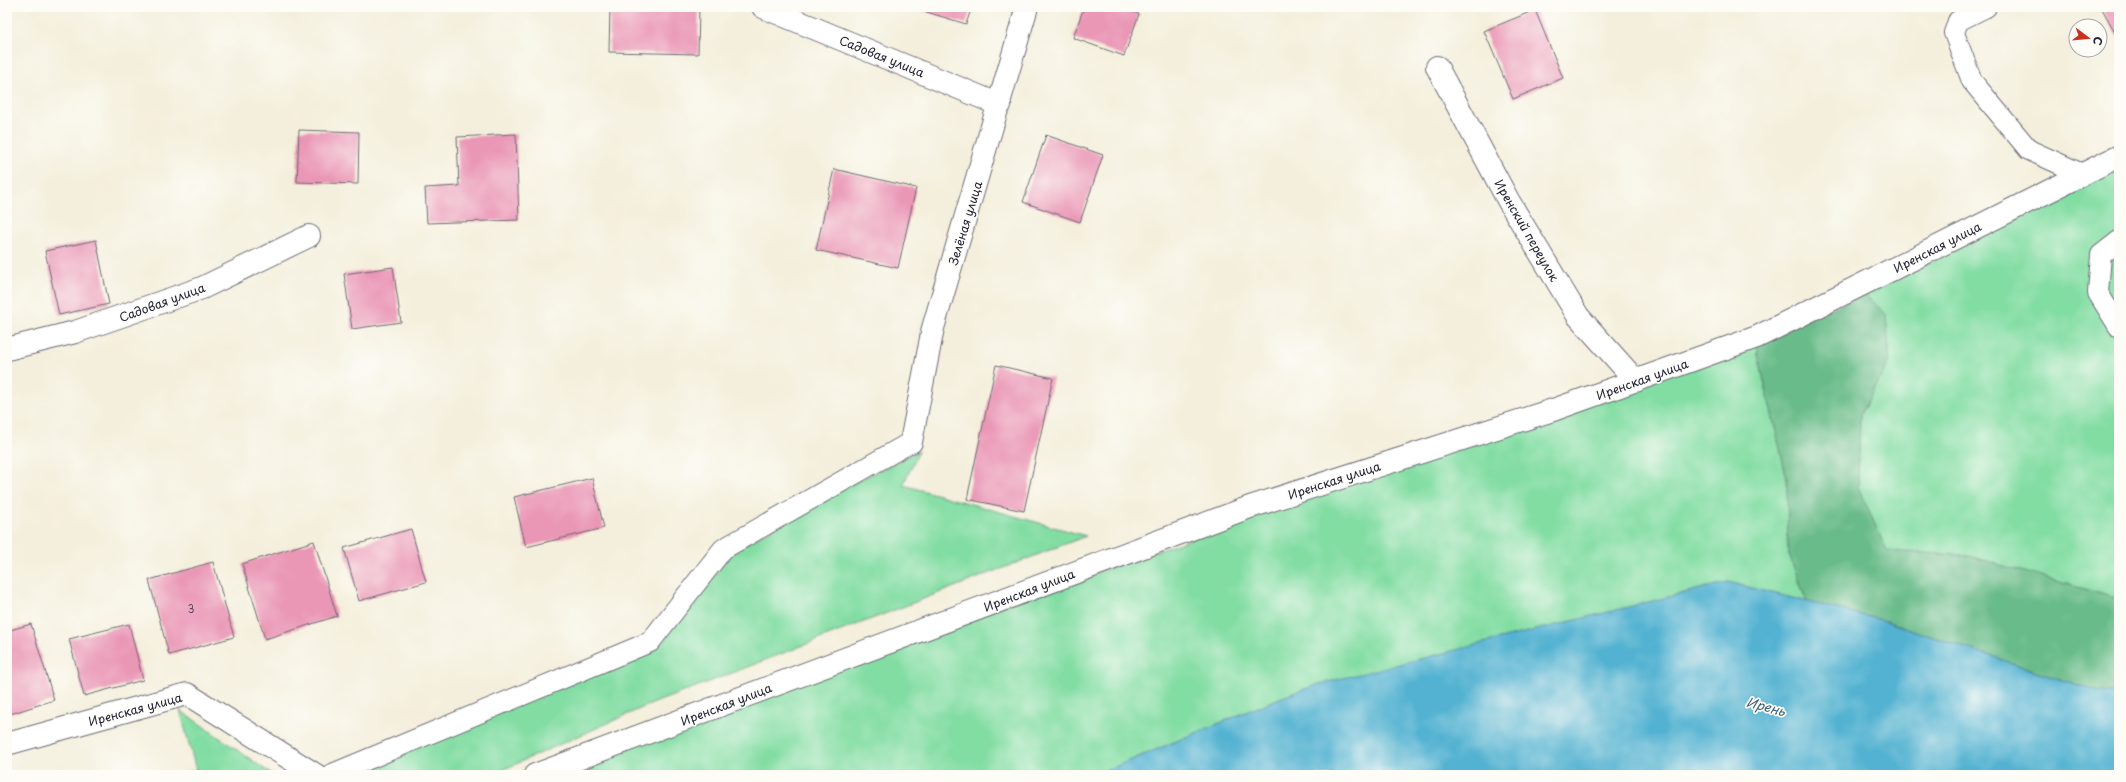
<svg xmlns="http://www.w3.org/2000/svg" width="2126" height="782" font-family="'Playpen Sans',sans-serif">
  <rect width="100%" height="100%" fill="#fdfcf7"/>
  <filter id="ink" filterUnits="userSpaceOnUse"><feTurbulence type="fractalNoise" baseFrequency=".025" numOctaves="2"/><feDisplacementMap in="SourceGraphic" scale="8" xChannelSelector="R" yChannelSelector="G"/><feConvolveMatrix kernelMatrix="1 2 1 2 8 2 1 2 1" color-interpolation-filters="sRGB"/></filter>
  <filter id="wash" filterUnits="userSpaceOnUse"><feTurbulence type="fractalNoise" baseFrequency=".012" numOctaves="4" result="noise"/><feDisplacementMap in="SourceGraphic" scale="16" xChannelSelector="R" yChannelSelector="G"/><feGaussianBlur stdDeviation="0.9" result="paint"/><feColorMatrix in="noise" values="0 0 0 0 0 0 0 0 0 0 0 0 0 0 0 0 0 1.4 0 .05"/><feComposite in="paint" operator="in"/></filter>
  <g filter="url(#wash)">
    <rect width="100%" height="100%" fill="#f4efdc"/>
    <path fill="#82dda3" stroke="#52806f" d="M2119 167V599L1965 555 1887 552 1858 487 1860 415 1889 361 1865 295Z
      M1757 337 1758 355 1787 479 1788 552 1807 602 1728 582 1282 697 1095 775H544L611 746Z
      M919 451 903 485 1086 536 644 707 491 775H342L658 647 732 553 818 500Z
      M180 710 273 775H174L196 770Z"/>
    <path fill="#69bc89" stroke="#466f62" d="M1865 295 1886 314 1890 361 1860 415 1858 487 1887 551 1965 555 2119 599V694L2099 692 1882 620 1807 602 1788 552 1787 479 1758 355 1757 337Z"/>
    <path fill="#53b2d1" stroke="#3a6a86" d="M1728 582 1882 620 2099 692 2119 694V775H1095L1282 697 1319 684Z"/>
    <g id="blocks">
      <path fill="#ea96b5" d="M610 7H699L698 54 609 52Z
        M917 7H972L966 24 917 9Z
        M1084 7H1120L1139 14 1124 56 1073 38Z
        M2101 7H2119V33L2116 34Z
        M1535 10 1563 78 1513 99 1484 31Z
        M299 130 359 132 358 184 297 182Z
        M516 134 519 220 427 223 425 188 459 186 457 137Z
        M1046 135 1103 155 1080 222 1023 202Z
        M834 169 916 188 898 268 816 250Z
        M96 240 109 304 59 315 45 251Z
        M393 267 401 322 352 329 344 274Z
        M996 365 1053 378 1024 511 967 499Z
        M592 478 604 528 526 547 514 497Z
        M411 529 426 582 359 601 344 548Z
        M314 541 337 616 265 639 242 564Z
        M213 562 234 637 169 655 149 580Z
        M31 624 54 700 7 715V631Z
        M129 624 143 680 84 696 69 639Z"/>
    </g>
  </g>
  <g filter="url(#ink)">
    <use href="#blocks" fill-opacity="0" stroke="#6c6a73" stroke-width="1"/>
    <g fill="none" stroke-linecap="round" stroke-linejoin="round">
      <g stroke="#6c6a73" stroke-width="22">
        <path id="lane" d="M1986 7 1958 21 1954 33 1972 81 2029 150 2082 174
          M2119 241 2101 255 2098 293 2119 327
          M330 775 650 642 723 549 911 442"/>
      </g>
      <g stroke="#6c6a73" stroke-width="24">
        <path id="street" d="M763 7 1000 105
          M1437 67 1508 200 1578 316 1636 381
          M7 349 75 332 202 288 309 236
          M911 442 933 328 1027 7
          M7 744 187 694 316 775
          M535 775 1250 507 1556 409 1757 337 2119 156"/>
      </g>
      <use href="#lane" stroke="#fff" stroke-width="20"/>
      <use href="#street" stroke="#fff" stroke-width="22"/>
    </g>
  </g>
  <g text-anchor="middle" dominant-baseline="central" stroke-width="3.5" stroke-linejoin="round" paint-order="stroke">
    <g font-size="10" fill="#543f5a">
      <text x="191" y="608">3</text>
    </g>
    <g font-size="12" fill="#22223b" stroke="#fdfcf7">
      <text transform="translate(882 56) rotate(22)">Садовая улица</text>
      <text transform="translate(965 223) rotate(-73)">Зелёная улица</text>
      <text transform="translate(1527 230) rotate(60)">Иренский переулок</text>
      <text transform="translate(1937 247) rotate(-27)">Иренская улица</text>
      <text transform="translate(162 302) rotate(-20)">Садовая улица</text>
      <text transform="translate(1642 379) rotate(-20)">Иренская улица</text>
      <text transform="translate(1334 480) rotate(-18)">Иренская улица</text>
      <text transform="translate(1029 590) rotate(-21)">Иренская улица</text>
      <text transform="translate(726 704) rotate(-21)">Иренская улица</text>
      <text transform="translate(135 709) rotate(-15)">Иренская улица</text>
    </g>
    <g font-size="13" font-style="italic" fill="#365c77" stroke="#fdfcf7">
      <text transform="translate(1766 706) rotate(15)">Ирень</text>
    </g>
  </g>
  <rect width="2126" height="782" fill="none" stroke="#fdfcf7" stroke-width="24"/>
  <g transform="translate(2088 38) rotate(106)"><circle r="19" fill="#fdfcf7" stroke="#a5a5ac"/>
  <path d="M0-3L7 15L0 10L-7 15Z" fill="#c8321e"/>
  <text y="-6" font-size="11" font-weight="bold" text-anchor="middle" fill="#22223b">С</text>
  </g>
</svg>
